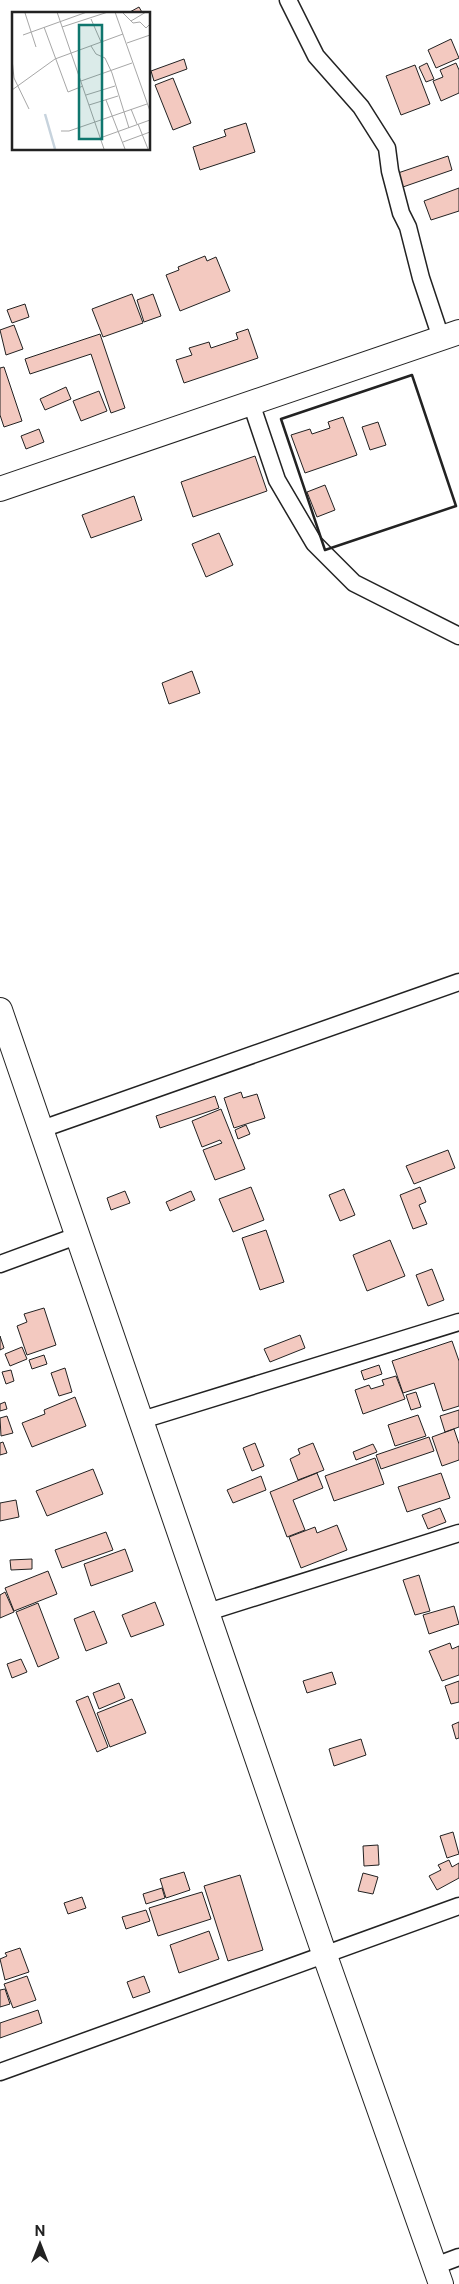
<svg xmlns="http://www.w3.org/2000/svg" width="459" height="2284" font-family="'Public Sans',sans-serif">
  <rect width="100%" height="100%" fill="#fff"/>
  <path fill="#f3c9c0" stroke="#222" d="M139 7 143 14H128V13Z
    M451 39 459 58 436 68 428 50Z
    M184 59 187 69 154 81 151 71Z
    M427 63 434 79 426 82 419 67Z
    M456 63 459 70V93L441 101 433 81 443 77 440 70Z
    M415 65 430 104 401 115 386 76Z
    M173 78 191 123 173 130 155 85Z
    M246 123 255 152 200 170 193 147 226 136 224 130Z
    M448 156 452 170 400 188 395 174Z
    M459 188V211L431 220 424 201Z
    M205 256 207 261 216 257 230 291 180 311 166 275 179 270 178 267Z
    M132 294 143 323 103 337 92 309Z
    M153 294 161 316 144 322 137 300Z
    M25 304 29 317 12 323 7 310Z
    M14 325 23 349 6 355 0 330Z
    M248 329 258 358 184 383 176 360 192 355 189 348 209 342 211 348 238 339 236 333Z
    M100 334 125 408 111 413 91 354 30 374 25 359Z
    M4 367 22 421 4 427 0 415V368Z
    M66 387 71 399 45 410 40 399Z
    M99 391 107 411 81 421 73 401Z
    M343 417 357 455 305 473 291 435 310 429 312 434 330 428 328 422Z
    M378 422 386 445 370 450 362 427Z
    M39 429 44 442 26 449 21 436Z
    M255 456 267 491 193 517 181 482Z
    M325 485 335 510 317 517 307 492Z
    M134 496 142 520 91 538 82 515Z
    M219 533 233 565 206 577 192 544Z
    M192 671 200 693 169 704 162 683Z
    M241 1092 243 1098 257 1094 265 1118 234 1128 224 1098Z
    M215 1096 219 1108 160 1128 156 1116Z
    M221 1109 245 1169 215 1180 203 1150 222 1143 220 1140 202 1147 192 1121Z
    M246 1125 250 1134 238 1139 235 1130Z
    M448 1150 455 1168 414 1184 406 1166Z
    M251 1187 264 1220 233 1232 219 1199Z
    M420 1187 426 1202 419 1205 427 1224 413 1229 400 1195Z
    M344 1189 355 1215 340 1221 329 1195Z
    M125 1191 130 1203 111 1210 107 1198Z
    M191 1191 195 1200 170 1211 166 1202Z
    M266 1230 284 1282 260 1290 242 1238Z
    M390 1240 405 1276 367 1291 353 1255Z
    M432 1269 444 1300 428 1306 416 1275Z
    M44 1308 56 1345 27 1355 17 1326 27 1322 24 1314Z
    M300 1335 305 1348 270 1362 264 1349Z
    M0 1336 4 1348 0 1350Z
    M452 1341 459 1361V1406L443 1411 434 1383 403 1393 392 1361Z
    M22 1347 27 1359 10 1366 5 1354Z
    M44 1355 47 1364 32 1369 29 1360Z
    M379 1365 382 1374 364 1380 361 1371Z
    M65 1368 72 1392 59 1396 51 1373Z
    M11 1370 14 1381 6 1384 2 1372Z
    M396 1376 405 1399 363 1414 355 1390 369 1385 371 1389 384 1385 382 1380Z
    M416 1392 421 1407 411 1410 406 1395Z
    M75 1397 86 1426 32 1447 22 1423 45 1414 44 1410Z
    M5 1402 7 1409 0 1411V1404Z
    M459 1410V1427L445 1432 440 1416Z
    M418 1415 426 1436 395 1446 388 1425Z
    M7 1416 13 1433 1 1436 0 1418Z
    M454 1429 459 1444V1460L442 1466 432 1437Z
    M429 1437 434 1451 381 1469 376 1455Z
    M3 1442 7 1453 0 1455V1443Z
    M255 1443 264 1466 252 1471 243 1448Z
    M313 1443 324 1470 298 1480 290 1459 300 1454 298 1449Z
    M373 1444 377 1452 356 1460 353 1452Z
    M375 1458 384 1484 334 1501 325 1476Z
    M93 1469 103 1494 47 1516 36 1491Z
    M317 1473 323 1488 293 1500 305 1530 287 1537 270 1492Z
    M441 1473 450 1498 407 1512 398 1487Z
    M261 1476 266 1490 233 1503 227 1490Z
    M16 1500 19 1517 0 1521V1503Z
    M440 1508 446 1522 428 1529 422 1515Z
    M337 1525 347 1550 301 1568 289 1537 315 1527 317 1533Z
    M106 1532 113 1550 62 1568 55 1550Z
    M125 1549 133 1571 91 1586 84 1564Z
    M32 1559V1569L11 1570 10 1560Z
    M48 1571 57 1594 14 1611 5 1588Z
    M419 1575 430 1611 415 1615 403 1580Z
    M5 1592 14 1612 0 1618V1595Z
    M155 1602 164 1625 131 1637 122 1615Z
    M38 1603 59 1658 38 1667 16 1612Z
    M454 1606 459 1624 429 1634 423 1615Z
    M94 1611 107 1643 86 1651 74 1619Z
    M450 1643 452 1649 459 1646V1675L442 1681 429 1651Z
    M21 1659 27 1672 12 1678 7 1664Z
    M332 1672 336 1684 307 1693 303 1681Z
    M459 1681V1702L451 1704 445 1686Z
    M119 1683 125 1698 99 1709 93 1693Z
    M88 1696 108 1747 97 1752 76 1701Z
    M132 1699 146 1733 110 1747 97 1713Z
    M459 1722V1738L456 1739 452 1725Z
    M361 1739 366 1755 334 1766 329 1749Z
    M453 1832 459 1854 447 1858 440 1836Z
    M378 1845 379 1865 364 1866 363 1846Z
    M449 1860 452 1867 459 1863V1878L437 1890 429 1876 441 1870 438 1865Z
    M184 1872 190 1890 166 1898 160 1879Z
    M363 1873 378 1877 373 1894 358 1891Z
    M240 1875 263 1950 228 1961 204 1886Z
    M162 1888 165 1898 146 1904 143 1894Z
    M202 1892 211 1919 158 1936 149 1908Z
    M82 1897 86 1908 68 1914 64 1903Z
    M146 1910 150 1921 126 1929 122 1917Z
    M209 1931 219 1959 179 1973 170 1945Z
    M20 1948 29 1972 5 1980 0 1959 7 1956 5 1953Z
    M27 1976 36 2000 13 2008 4 1984Z
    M144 1976 150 1992 133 1998 127 1982Z
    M5 1989 10 2004 0 2007V1990Z
    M38 2010 42 2023 0 2038V2023Z"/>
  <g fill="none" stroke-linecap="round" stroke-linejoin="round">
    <g stroke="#222" stroke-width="19">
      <path id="street" d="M288 0 316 56 361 107 387 148 390 171 401 213 408 227 421 278 441 338
        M251 403 277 480 314 543 354 583 459 636
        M42 1129 459 982
        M0 1264 79 1235
        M142 1420 459 1322
        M208 1612 459 1533
        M0 2072 459 1906
        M435 2266 459 2257"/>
    </g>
    <g stroke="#222" stroke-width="26">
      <path id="secondary" d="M0 489 459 332
        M0 1010 324 1953 441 2284"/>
    </g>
    <use href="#street" stroke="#fff" stroke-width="16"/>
    <use href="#secondary" stroke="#fff" stroke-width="24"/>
    <path stroke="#222" stroke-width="2.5" d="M412 375 456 506 325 550 281 419Z"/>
  </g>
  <g transform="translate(12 12)">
    <rect width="138" height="138" fill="#fff"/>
    <path fill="none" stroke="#c7d3dd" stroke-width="2.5" d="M33 102 43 137"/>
    <path fill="none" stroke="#a7a7a7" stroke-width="1" d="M16 0 13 1 24 35M45 0 92 137M103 0 138 99M110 0 121 11 128 10 134 16 137 13M79 7 89 30M119 9 134 0M32 15 56 80 71 74M50 15 96 0M11 23 75 0M115 31 138 23M79 34 84 42 93 46 100 61 117 116M0 47 2 66 17 97M69 69 120 51M0 78 43 47 111 22M74 83 103 74M94 88 113 137M77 93 106 84M119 97 125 112M126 112 136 137M49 119H57L135 92M88 126 138 108M111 130 138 120"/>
    <path fill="#0f766e" fill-opacity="0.15" stroke="#0f766e" stroke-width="2.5" d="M67 13H90V127H67Z"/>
    <rect width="138" height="138" fill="none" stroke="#222" stroke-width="2.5"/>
  </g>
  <g transform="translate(40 2244)" stroke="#ffffff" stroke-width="4" paint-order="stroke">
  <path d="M0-4L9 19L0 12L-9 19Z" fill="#222222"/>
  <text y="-8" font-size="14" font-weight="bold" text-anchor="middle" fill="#222222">N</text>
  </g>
</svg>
